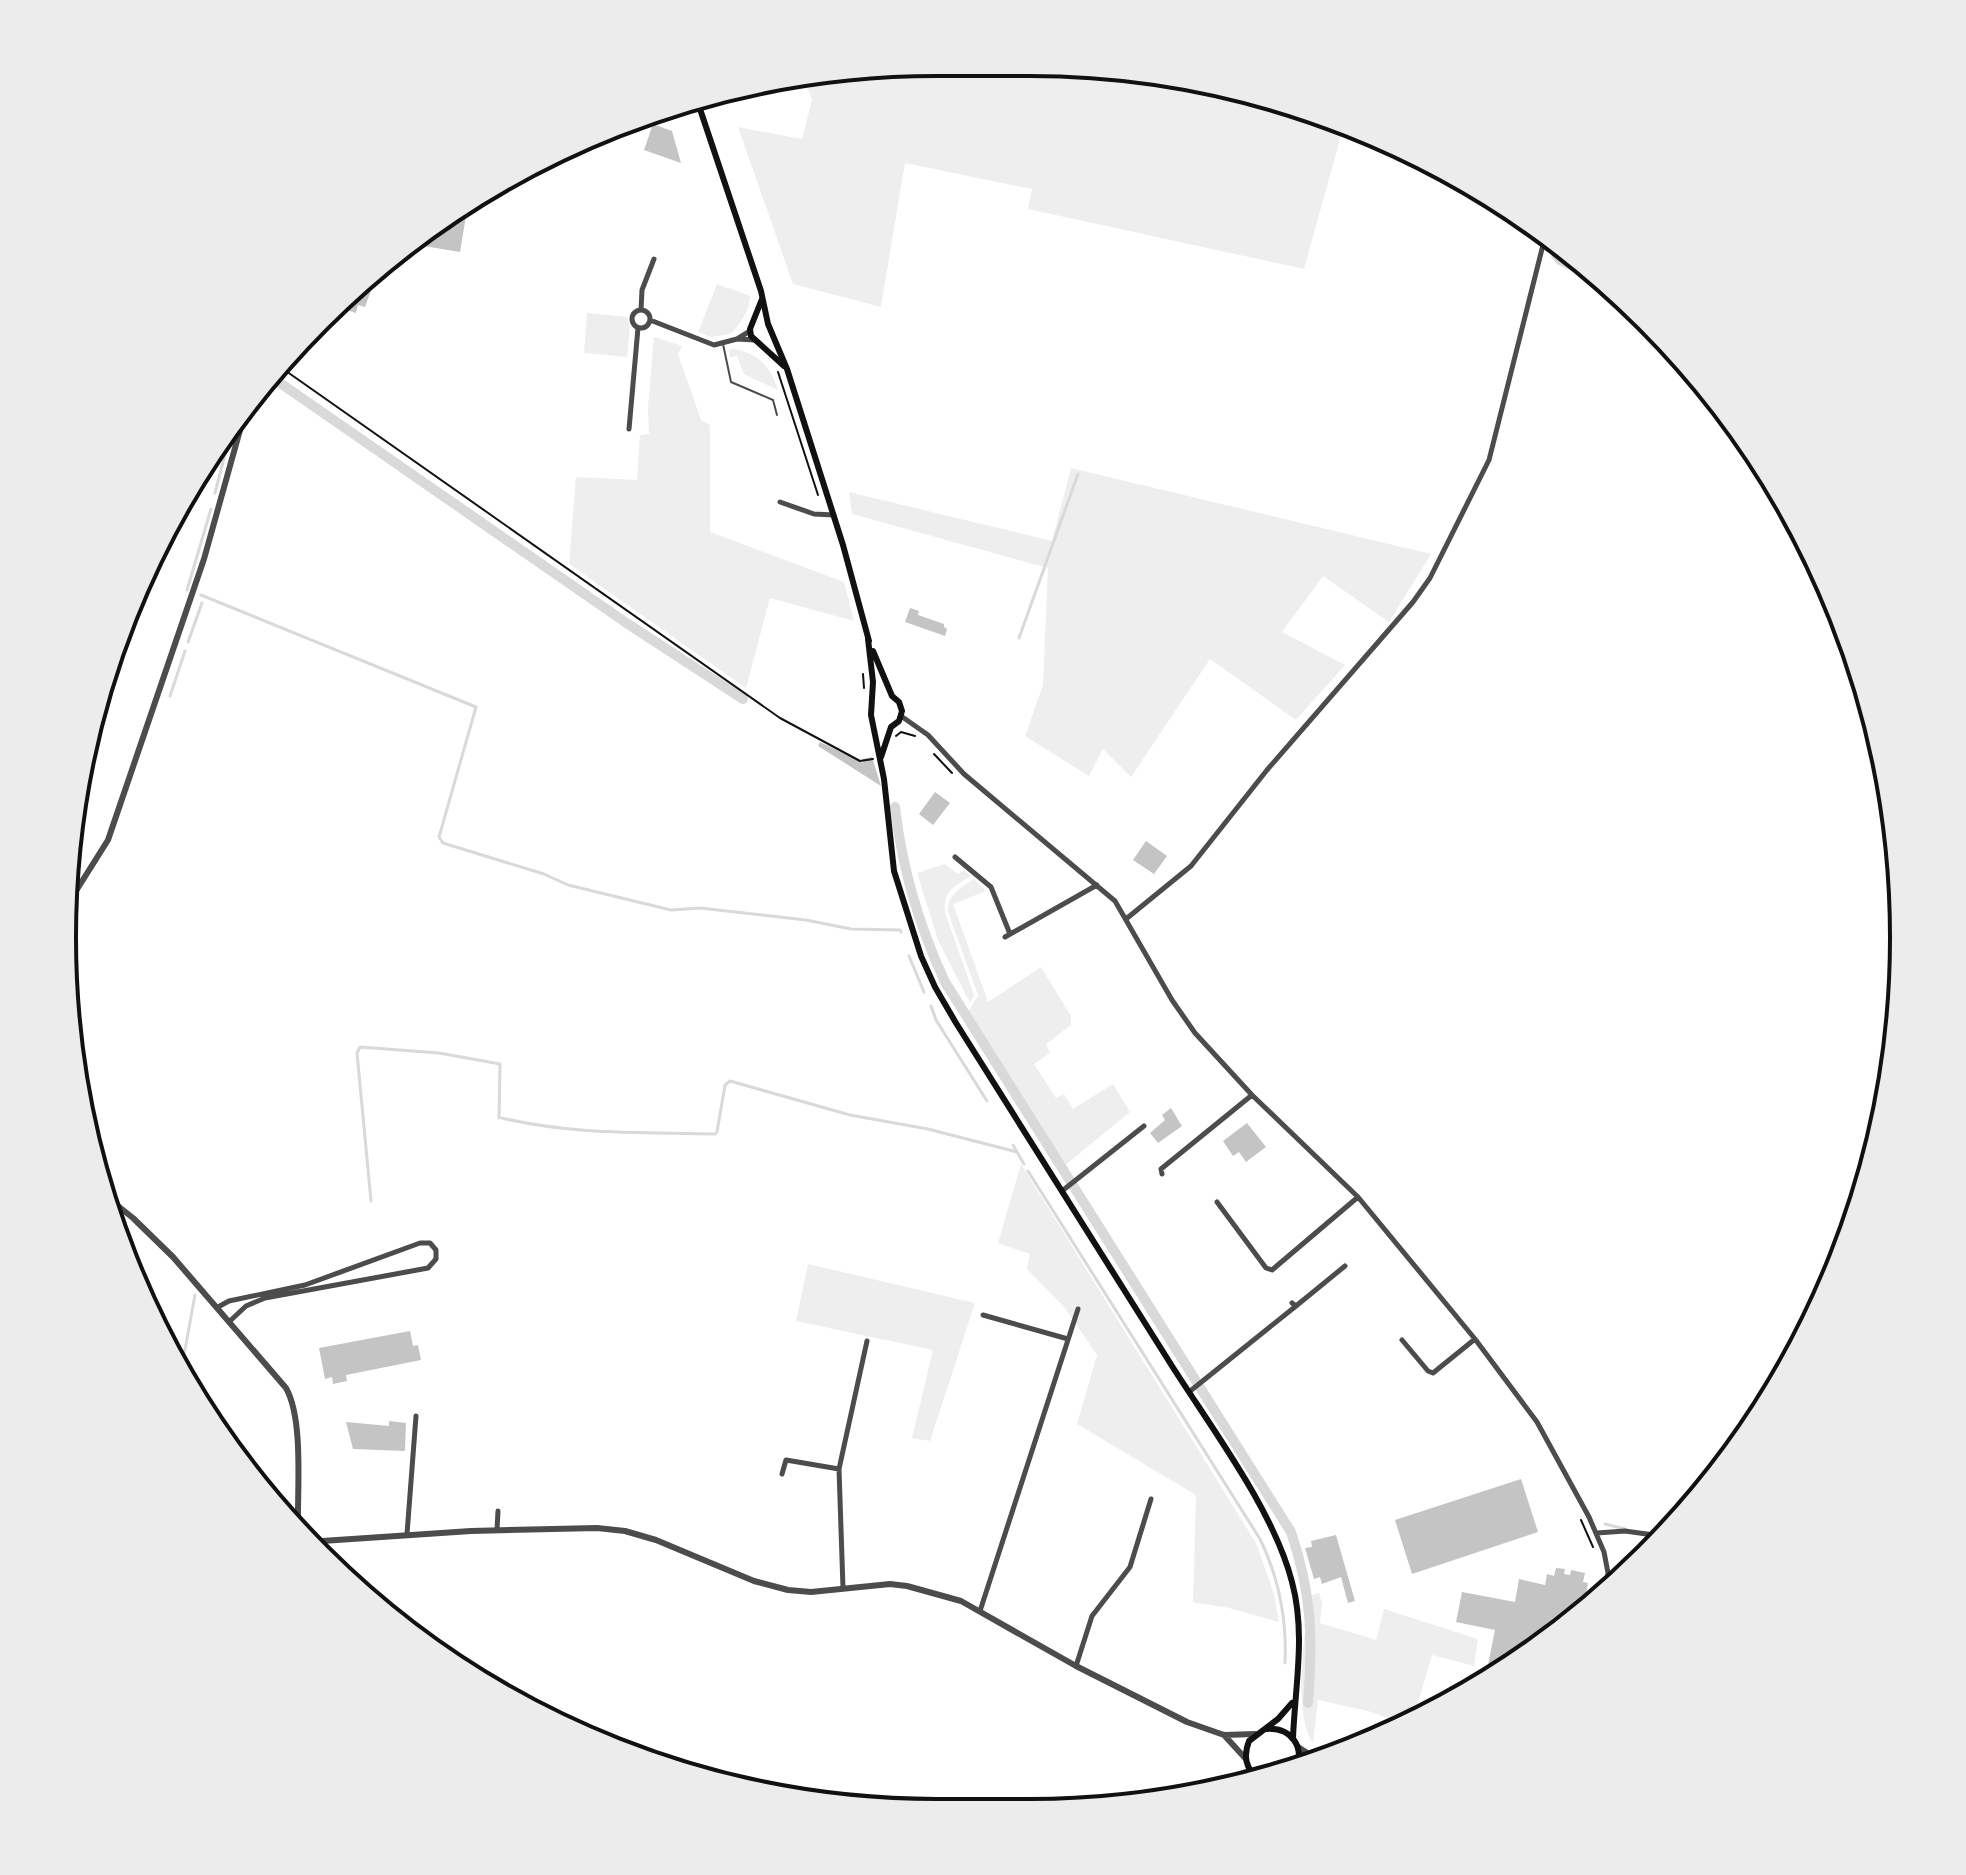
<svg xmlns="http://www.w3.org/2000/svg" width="1966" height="1875" font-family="Cabin,sans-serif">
  <rect width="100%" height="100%" fill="#fff"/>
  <path fill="#eee" d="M1080 64 1123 74 1124 70 1162 76 1344 125 1304 269 1028 209 1032 189 905 163 881 307 793 284 738 127 802 139 812 100 803 77Z
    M717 284 750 296C750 310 740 325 730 334L710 337 698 332Z
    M587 313 627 317 630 327 627 357 584 353Z
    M654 337 682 346 678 354 701 420 710 425V532L844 582 854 621 770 598 746 688 569 564 576 477 637 480 640 435 649 434 648 407Z
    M734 349C759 354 770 366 778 390L744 374 737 356 730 357 729 350Z
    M1071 468 1431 554 1389 622 1323 576 1282 632 1345 665 1296 720 1210 659 1131 777 1103 749 1089 776 1025 736 1043 685 1048 568 852 514 849 492 1052 541Z
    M945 864 958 874 964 870 971 876C955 886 943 891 945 912L974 995 970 1003 938 940 917 873Z
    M974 879 986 891 953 904 988 1002 1041 967 1071 1016V1025L1046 1044 1050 1053 1034 1064 1056 1098 1064 1094 1073 1109 1113 1084 1130 1112 1063 1167 969 1016 965 1018 978 995 948 912C948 893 960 889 974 879Z
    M1021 1164 1256 1543 1274 1594 1279 1622 1229 1608 1193 1602 1196 1495 1077 1424 1097 1355 1065 1308 1027 1269 1030 1254 998 1243Z
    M808 1264 975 1303 930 1441 912 1438 933 1350 796 1321Z
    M1319 1593 1322 1604 1320 1623 1376 1640 1384 1609 1478 1639 1474 1666 1432 1655 1413 1720 1391 1730 1393 1720 1368 1711 1318 1700 1313 1743C1292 1714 1305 1632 1310 1596Z"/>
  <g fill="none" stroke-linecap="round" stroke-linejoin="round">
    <path stroke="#d9d9d9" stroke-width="3" d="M232 431 234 424
      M215 493 229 439
      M187 590 211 509
      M201 595 476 707 439 837 443 843 544 874 568 885 671 910 700 908 806 920 851 929 900 930 901 932
      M1019 638 1078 474
      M188 642 202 603
      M170 696 185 651
      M909 956 924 992
      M931 1006 936 1020 987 1101
      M502 1118C572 1135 644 1132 715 1134L717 1132 725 1085 730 1081 850 1115 928 1129 1017 1152
      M1013 1145 1024 1164
      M1028 1171 1260 1539C1279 1578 1287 1619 1285 1663
      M371 1201 357 1053 360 1047 439 1053 500 1064 499 1118
      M180 1377 195 1295
      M1605 1524 1625 1529"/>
    <path stroke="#d9d9d9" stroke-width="10" d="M1557 240 1556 255 1560 260 1600 279
      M270 376 625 622 743 699
      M895 807C902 868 919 926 945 982L1291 1532C1312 1594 1313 1639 1308 1703"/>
  </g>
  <path fill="#c4c4c4" d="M653 124 672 131 681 163 644 150Z
    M463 203 468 204 460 252 412 244 451 210Z
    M377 274 365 307 358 305 356 313 344 309 347 301Z
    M910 608 919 611 918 615 944 624V627L947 629 945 636 905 622Z
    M820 742 863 763 862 759 872 757 881 786 818 746Z
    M935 792 950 803 933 825 919 814Z
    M1146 841 1167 856 1154 874 1133 860Z
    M1171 1108 1182 1126 1158 1143 1150 1133 1165 1120 1162 1115Z
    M1247 1123 1266 1147 1246 1162 1239 1152 1233 1156 1223 1141Z
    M410 1331 413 1346 418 1345 421 1360 346 1375 347 1381 333 1384 332 1377 325 1379 319 1348Z
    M389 1421 406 1423 405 1451 353 1449 346 1422 389 1426Z
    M1521 1479 1538 1532 1412 1574 1395 1520Z
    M1336 1535 1355 1601 1348 1603 1341 1577 1322 1584 1320 1577 1314 1579 1305 1548 1312 1547 1311 1541Z
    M1556 1568 1565 1569 1564 1574 1570 1575 1571 1570 1585 1573 1583 1582 1588 1583 1584 1605 1591 1606 1493 1677 1486 1675 1495 1630 1456 1622 1462 1592 1515 1602 1519 1579 1545 1585 1547 1574 1554 1576Z"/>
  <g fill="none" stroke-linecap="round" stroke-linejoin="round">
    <path stroke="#111" stroke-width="2" d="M276 364 780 718 860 761 873 759
      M778 372 818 495
      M863 674 864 688
      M896 736 901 732 915 736
      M934 754 952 773
      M1581 1520 1593 1547"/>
    <path stroke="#4c4c4c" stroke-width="2" d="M723 344 731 382 773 400 777 415"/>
    <path stroke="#4c4c4c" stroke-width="5" d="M632 319a9 9 0 1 1 18 0a9 9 0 1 1-18 0Z
      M641 310 642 290 654 259
      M650 320 714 345 737 339
      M750 331 737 339 754 340
      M629 429 638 328
      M780 502 814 514 834 515
      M901 716 928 735 964 774 1115 901 1172 1000 1195 1033 1252 1095 1358 1197 1475 1339 1537 1422 1589 1517 1604 1552 1608 1573 1606 1595
      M955 857 991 887 1010 934
      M1126 919 1191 866 1267 770 1413 602 1430 578 1489 460 1546 233
      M1005 937 1097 885
      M1162 1174 1161 1169 1252 1095
      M1062 1191 1144 1126
      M1217 1202 1266 1268 1272 1270 1358 1197
      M1296 1306 1345 1266
      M218 1307 229 1301 305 1285 420 1243H430L436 1250V1259L428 1268 265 1298 246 1306 230 1321
      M983 1315 1068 1339
      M1402 1340 1428 1371 1433 1373 1475 1339
      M1189 1392 1296 1306 1292 1303
      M782 1474 786 1460 839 1469
      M497 1530 498 1511
      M1597 1533 1625 1531 1661 1536
      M407 1534 416 1416
      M843 1588 839 1469 867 1341
      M980 1611 1078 1309
      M1076 1666 1092 1616 1130 1567 1151 1499"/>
    <path stroke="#4c4c4c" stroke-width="6" d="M69 902 108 840 204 559 247 405
      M103 1194 133 1218 173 1257 286 1388C304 1420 297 1491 298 1530
      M307 1542 471 1531 597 1528 625 1531 656 1540 754 1581 788 1590 811 1592 890 1584 907 1586 961 1601 1076 1666 1187 1722 1224 1735 1255 1734
      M1224 1735 1245 1758
      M1298 1747 1321 1762"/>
    <path stroke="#111" stroke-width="6" d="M697 100 761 291 768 324 787 369 843 545 869 641
      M762 299 750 329 751 336 784 366
      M868 639 873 682 871 715 884 779 894 871 921 956 935 987 956 1023C1028 1137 1099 1252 1172 1366 1212 1429 1274 1511 1292 1582 1306 1634 1295 1686 1293 1738
      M873 651 892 696 899 702 902 711 899 721 891 727 881 757
      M1266 1729C1291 1727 1306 1747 1295 1770
      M1257 1779C1246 1767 1243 1757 1249 1741L1278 1719 1292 1703"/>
  </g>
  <path d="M0 0H1966V1875H0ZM937 76H1029A861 861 0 0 1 1890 937V938A861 861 0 0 1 1029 1799H937A861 861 0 0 1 76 938V937A861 861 0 0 1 937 76Z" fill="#ececec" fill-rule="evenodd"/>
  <path fill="none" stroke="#111" stroke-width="4" d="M937 76H1029A861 861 0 0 1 1890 937V938A861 861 0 0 1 1029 1799H937A861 861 0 0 1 76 938V937A861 861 0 0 1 937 76Z"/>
</svg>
